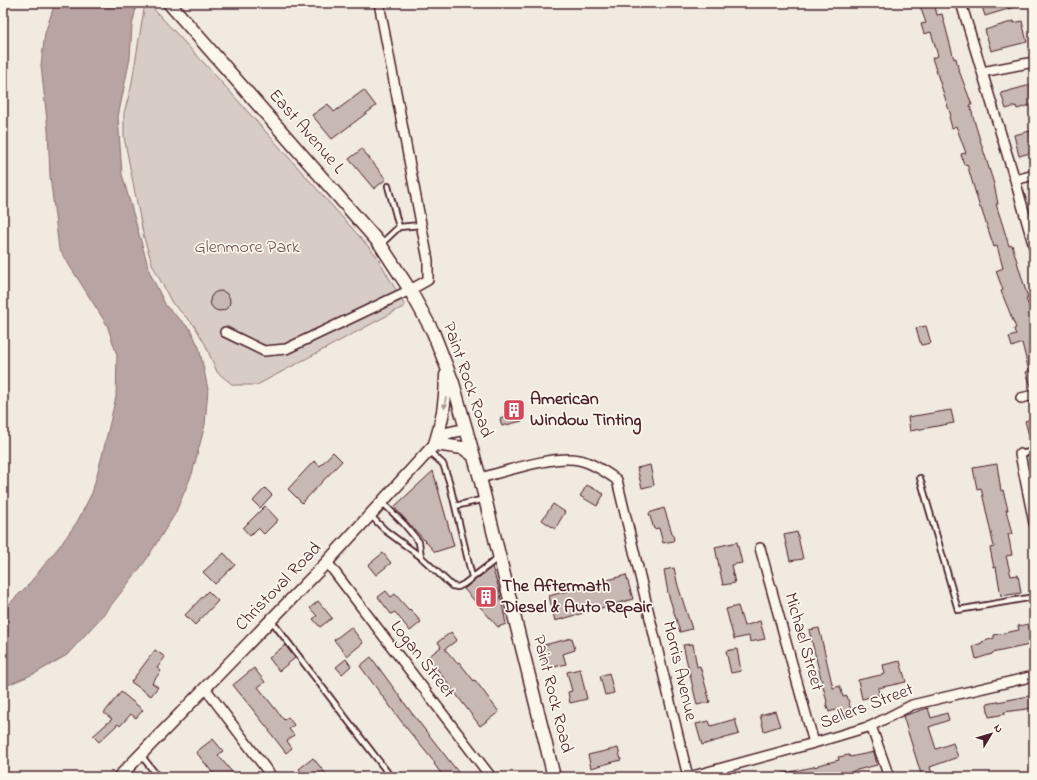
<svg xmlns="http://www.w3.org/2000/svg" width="1037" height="780" font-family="'Indie Flower',sans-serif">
  <rect width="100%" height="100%" fill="#f0eae0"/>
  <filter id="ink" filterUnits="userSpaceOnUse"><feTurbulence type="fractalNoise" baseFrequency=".025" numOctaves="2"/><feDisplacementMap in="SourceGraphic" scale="8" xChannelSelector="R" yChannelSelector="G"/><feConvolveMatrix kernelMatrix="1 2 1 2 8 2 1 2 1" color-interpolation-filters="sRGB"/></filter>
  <g filter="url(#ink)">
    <path fill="#d8ccc6" stroke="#917678" d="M145 3H148L215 75 376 255 405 306 257 385H233L217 372 205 344 194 325 172 303 153 266 144 238 124 137V113L131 88Z"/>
    <path fill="#b8a4a2" stroke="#8c6f72" d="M55 3H137L132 26 130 58 118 117 122 174 150 273 166 306 190 329 199 347 208 389 205 425 192 474 175 514 144 563 105 613 67 655 36 673 3 687V610L28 585 62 543 77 522 92 493 102 456 116 397 117 355 107 325 59 249 50 176 48 130 41 65 45 33Z"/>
    <path fill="#c8b8b3" stroke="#4a1f2b" d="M919 3H934L937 15 942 14 954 59 956 58 958 68 972 105H970L976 127 994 184 998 204H996L1002 223 1009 246 1012 245 1028 298 1026 299 1034 318V389H1032L1026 372 1029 371 1022 343 1012 347 1009 337 1016 335 1014 329 1016 328 1001 291 1003 290 996 271 1003 268 997 246 994 247 981 208H980L967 164 964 165 961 154 966 153 956 126 952 128 949 117 951 116 932 58 938 56 931 32 924 34 921 24 926 23Z
      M981 3H1020L1021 5 985 16Z
      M1014 21V23L1022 21 1027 42 991 51 985 30Z
      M1034 84V104L1017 109 1016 106 1006 109 1001 93Z
      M364 90 376 106 332 139 312 115 328 104 334 112Z
      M1030 131 1034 145V152L1019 156 1014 135Z
      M362 149 386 179 374 189 349 159Z
      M210 301a10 10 0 1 1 20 0a10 10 0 1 1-20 0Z
      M926 326 931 343 921 345 916 328Z
      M517 401 522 421 502 426 500 419 509 416 506 404Z
      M951 410 954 423 910 431 908 417Z
      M1034 418V446H1032L1025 421Z
      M333 452 342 461 302 503 288 489 314 461 320 466Z
      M997 464 1001 491 1003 490 1008 510H1006L1012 534H1008L1012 555 1006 556 1011 576 1018 575 1021 593 1001 596 996 567 994 568 990 548 994 547 987 515 981 488 977 489 973 468Z
      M650 465 654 485 642 488 637 468Z
      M433 471 454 546 435 552 394 507Z
      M587 485 604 494 597 506 580 496Z
      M265 488 272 495 260 508 253 501Z
      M553 504 565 512 555 529 542 520Z
      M265 506 278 520 264 534 258 528 250 536 243 528Z
      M664 508 674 539 673 541 663 543 659 528 654 529 649 513Z
      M797 532 803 559 790 561 784 535Z
      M737 542 742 563 731 565 735 583 723 585 715 547Z
      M224 553 235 565 215 584 203 572Z
      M383 553 391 563 376 575 368 565Z
      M492 567 499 589 506 624 498 627 464 589Z
      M674 568 678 586 692 629 680 632 668 593 664 570Z
      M626 575 633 599 555 621 549 596Z
      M208 591 218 601 195 625 185 615Z
      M386 591 391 597 395 594 409 610 410 609 421 622 410 631 395 612 391 614 378 597Z
      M318 601 332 618 320 627 313 619 317 616 310 608Z
      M738 606 744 626 760 621 765 639 750 642 749 636 734 639 726 609Z
      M1034 623V644L992 653V654L976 659 973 646 982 643V642L994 638V635L1019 630 1018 626Z
      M351 627 363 643 347 656 334 640Z
      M819 628 833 688 840 686 843 697 847 696 851 710 840 713 839 709 829 712 826 703 827 702 809 630Z
      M451 632 457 640 445 649 457 663 459 662 474 681 475 680 499 712 480 726 428 657 441 647 438 642Z
      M572 638 575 650 563 654 566 664 547 669 540 646Z
      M693 644 697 667 700 666 710 702 697 705 683 645Z
      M285 645 295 658 279 671 269 658Z
      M737 649 741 671 731 673 726 651Z
      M155 650 165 657 157 668 161 671 152 683 158 687 151 696 131 682Z
      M371 657 411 712 462 777H444L434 764 435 763 404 725 360 666Z
      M346 659 351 666 342 674 336 667Z
      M900 661 906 682 878 688 879 695 862 699 858 680 885 674 883 665Z
      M254 668 265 682 258 687 284 720 288 717 294 725 289 729 294 735 287 741 292 748 286 753 269 731H270L233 685Z
      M580 669 587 699 570 703 568 692 572 691 567 672Z
      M609 673 614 693 605 695 600 676Z
      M121 692 143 710 136 718 131 714 120 726 118 724 99 742 93 736 112 719 104 713Z
      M1034 695V708L1004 712 1005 714 989 717 987 704Z
      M928 708 931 718 947 713 949 720 929 727 936 749 953 743 958 757 930 767 933 777H922L903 716Z
      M775 711 780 726 764 731 760 715Z
      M735 719 739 734 702 745 696 724 709 721 711 726Z
      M213 739 223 751 218 755 236 777H216L196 752Z
      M618 748 621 760 591 768 588 755Z
      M874 752 877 765 853 771V773L842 776V774L829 777H781L780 774 818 766V765L839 760 838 757 849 755 850 757Z
      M313 758 326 774 322 777H305L299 769Z"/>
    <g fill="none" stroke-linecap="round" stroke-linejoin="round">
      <g stroke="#4a1f2b" stroke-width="8">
        <path id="service" d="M388 186 399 227
          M382 243 399 227 421 225
          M429 451 443 464 449 481 472 577
          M1020 454 1034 451
          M920 478 958 610 1034 597
          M382 502 404 524 419 542 421 557
          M455 506 485 499
          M370 515 386 531 421 557 452 586 458 587 464 584 498 558
          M271 620 391 777
          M141 755 158 777"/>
      </g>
      <g stroke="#4a1f2b" stroke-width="12">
        <path id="minor" d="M961 3 1015 180 1034 247
          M982 72 1034 62
          M1015 180 1034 175
          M225 332 264 351 286 349 410 290 428 280V260L379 3
          M1021 398 1034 395
          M1020 454 1034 523
          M480 478C507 471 553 455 579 460 593 463 606 472 617 480L688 777
          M760 548 814 743
          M327 562 491 777
          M205 688 272 777
          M871 726 889 777
          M689 777 814 743 871 726 912 705 1034 676"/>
      </g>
      <g stroke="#4a1f2b" stroke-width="14">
        <path id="tertiary" d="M119 777 327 562 435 444 448 433 466 429"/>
      </g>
      <g stroke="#4a1f2b" stroke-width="15">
        <path id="secondary" d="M169 3 380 244 410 290 433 332 453 383 480 478 554 777
          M446 375C446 401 443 420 435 444L463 448 474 456"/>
      </g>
      <use href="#service" stroke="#fbf7ec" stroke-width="4.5"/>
      <use href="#minor" stroke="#fbf7ec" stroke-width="9"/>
      <use href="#tertiary" stroke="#fbf7ec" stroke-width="11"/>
      <use href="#secondary" stroke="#fbf7ec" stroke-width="12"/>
    </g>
    <defs><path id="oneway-solid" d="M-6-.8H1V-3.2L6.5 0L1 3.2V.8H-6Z"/></defs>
    <use fill="#ab9695" href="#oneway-solid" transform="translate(445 403) rotate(98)"/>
  </g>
  <defs>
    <g id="building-square" transform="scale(1.15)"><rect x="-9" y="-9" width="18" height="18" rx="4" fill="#d1495b" stroke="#fbf7ec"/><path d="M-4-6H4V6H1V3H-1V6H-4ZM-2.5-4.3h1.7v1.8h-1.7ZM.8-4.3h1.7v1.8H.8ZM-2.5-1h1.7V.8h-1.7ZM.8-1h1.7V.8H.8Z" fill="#fff"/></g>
  </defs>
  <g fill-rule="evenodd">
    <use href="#building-square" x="514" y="410"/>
    <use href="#building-square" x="486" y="597"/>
  </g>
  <g text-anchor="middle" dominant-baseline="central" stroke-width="3.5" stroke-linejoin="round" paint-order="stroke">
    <g font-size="18" fill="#4a1f2b" stroke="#fbf7ec">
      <text transform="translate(306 132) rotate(49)">East Avenue L</text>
      <text transform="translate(467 380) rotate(71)">Paint Rock Road</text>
      <text transform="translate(279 587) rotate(-46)">Christoval Road</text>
      <text transform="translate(803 642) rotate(74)">Michael Street</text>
      <text transform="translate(422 660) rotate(52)">Logan Street</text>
      <text transform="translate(679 671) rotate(77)">Morris Avenue</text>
      <text transform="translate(552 694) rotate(76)">Paint Rock Road</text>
      <text transform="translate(867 707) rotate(-21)">Sellers Street</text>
    </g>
    <g font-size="18" fill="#6e4a52" stroke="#fbf7ec">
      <text x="247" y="248">Glenmore Park</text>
    </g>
    <g font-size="18" font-weight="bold" fill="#4a1f2b" stroke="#fbf7ec" text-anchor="start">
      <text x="530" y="400">American<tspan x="530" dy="21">Window Tinting</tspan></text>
      <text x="502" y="587">The Aftermath<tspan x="502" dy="21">Diesel &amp; Auto Repair</tspan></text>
    </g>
  </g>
  <rect width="1037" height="780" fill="none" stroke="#fbf7ec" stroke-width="16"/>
  <rect x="8" y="8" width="1021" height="764" fill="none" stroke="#4a1f2b" stroke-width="1.5" filter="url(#ink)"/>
  <g transform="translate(991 734) rotate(52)" stroke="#fbf7ec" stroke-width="3" paint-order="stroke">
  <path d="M0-3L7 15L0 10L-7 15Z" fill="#4a1f2b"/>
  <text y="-6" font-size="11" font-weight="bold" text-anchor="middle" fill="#4a1f2b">N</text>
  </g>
</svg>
